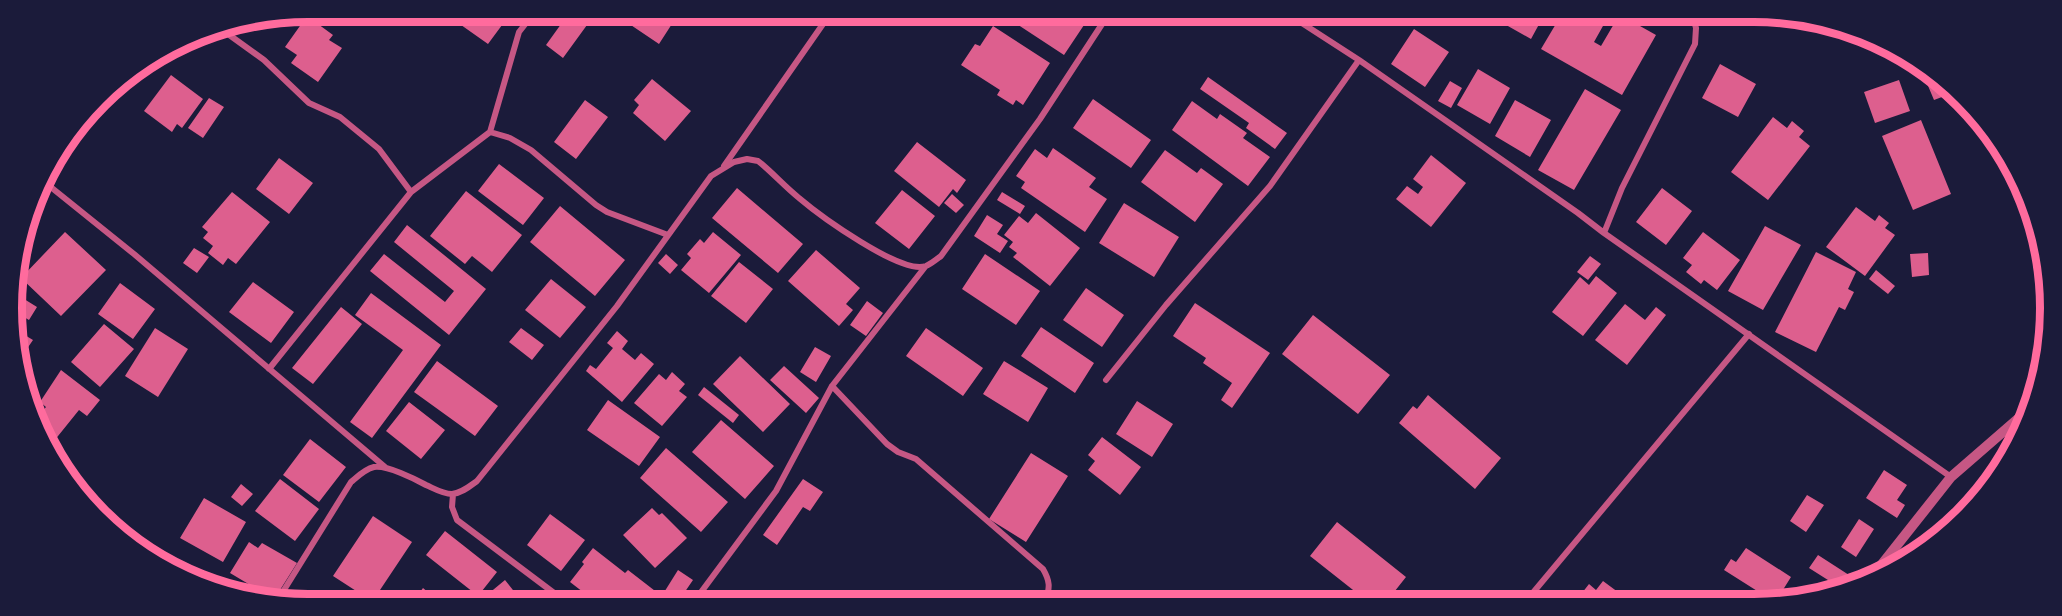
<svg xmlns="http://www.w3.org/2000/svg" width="2062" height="616" font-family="Literata,serif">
  <rect width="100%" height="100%" fill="#1b1b3a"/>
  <path fill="#dd5f8e" d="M459 13H511L488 44 454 20Z
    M569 13 587 25 563 58 546 45Z
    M613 13H679L659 44Z
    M1003 15H1088L1090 16 1064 55Z
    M307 16 333 35 329 40 342 48 318 82 291 63 297 55 285 47Z
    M1492 17H1543L1531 39Z
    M1560 17H1608L1594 42 1601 46 1618 17H1624L1656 35 1622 95 1541 49Z
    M993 26 1050 63 1023 105 1016 100 1013 105 997 95 1000 90 961 65 975 44 980 46Z
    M1414 29 1449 52 1425 87 1391 64Z
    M1918 62H1919L1950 94 1934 100Z
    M1720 64 1756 84 1738 117 1702 98Z
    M1478 69 1510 88 1490 124 1457 105Z
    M171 75 203 99 182 128 177 124 172 132 144 111Z
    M1208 77 1287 133 1275 149 1246 128 1249 123 1200 89Z
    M652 79 691 111 665 141 633 113 639 105 634 100Z
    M1899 80 1910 111 1875 123 1864 92Z
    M1450 81 1462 88 1451 108 1438 101Z
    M1585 89 1621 110 1574 190 1538 170Z
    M209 98 224 107 203 138 188 128Z
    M1093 99 1151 140 1131 168 1073 128Z
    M585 100 608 117 576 159 554 142Z
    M1515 100 1551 120 1530 157 1495 136Z
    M1192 101 1217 119 1220 114 1247 133 1243 138 1270 157 1248 186 1172 130Z
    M1773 117 1787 128 1792 121 1804 131 1799 137 1810 146 1768 200 1731 172Z
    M1921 120 1951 194 1913 210 1882 136Z
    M917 142 966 180 957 193 953 189 939 207 894 171Z
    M1053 148 1096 178 1089 187 1107 199 1085 232 1021 188 1025 182 1016 176 1035 149 1047 158Z
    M1165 150 1197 173 1201 168 1223 184 1195 222 1141 182Z
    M1431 155 1466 183 1431 227 1396 199 1407 186 1418 194 1423 187 1413 179Z
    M279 158 313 183 289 214 256 189Z
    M499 164 544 198 523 225 478 191Z
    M737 188 803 244 778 273 712 218Z
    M1662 188 1692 211 1666 245 1636 222Z
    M902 190 935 216 909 249 875 223Z
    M466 191 522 235 492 272 472 256 465 264 430 236Z
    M232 192 270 222 236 264 228 258 223 265 208 253 213 246 203 238 208 232 202 227Z
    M1002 192 1025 206 1020 214 997 200Z
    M952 194 964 205 956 213 944 203Z
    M1124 203 1179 237 1154 277 1099 243Z
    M560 206 625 260 595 296 530 242Z
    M1856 207 1875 221 1879 215 1889 223 1885 228 1895 235 1865 276 1826 247Z
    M1036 213 1080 248 1050 286 1013 257 1017 253 1009 247 1013 242 1004 235 1019 216 1028 223Z
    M987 215 1003 225 997 234 1008 241 1000 253 974 236Z
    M407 225 486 289 449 335 370 271 384 254 445 302 454 291 394 242Z
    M1765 226 1801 245 1763 310 1728 291Z
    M65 232 106 270 61 316 21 278Z
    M713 232 741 255 709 293 681 270 691 258 687 254 700 239 704 243Z
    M1703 232 1740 260 1717 290 1704 280 1701 284 1686 272 1692 265 1683 258Z
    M194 248 209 257 197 273 183 263Z
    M816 250 860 288 846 304 853 310 839 326 788 281Z
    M1816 252 1856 272 1848 289 1854 292 1845 310 1839 307 1816 352 1775 332Z
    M1928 253 1929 275 1912 277 1910 254Z
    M666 254 678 265 670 274 658 263Z
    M985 254 1040 291 1016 325 962 289Z
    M1590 256 1601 264 1588 280 1577 272Z
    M739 262 773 289 746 323 711 296Z
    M1876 270 1895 286 1888 294 1869 279Z
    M1596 276 1617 293 1583 336 1552 312 1580 277 1589 285Z
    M551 279 586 307 560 338 525 310Z
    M253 282 294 312 271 343 229 312Z
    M120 283 155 309 133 339 98 314Z
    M1086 288 1124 315 1102 347 1063 320Z
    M371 293 441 345 372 438 350 422 403 350 355 315Z
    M16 294 37 307 29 320 17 313Z
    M867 301 883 313 866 336 850 325Z
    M1195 303 1270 353 1232 408 1221 400 1232 383 1203 363 1206 358 1173 336Z
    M1625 304 1645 320 1656 307 1666 315 1627 365 1595 340Z
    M341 307 362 324 313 384 292 368Z
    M1313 315 1390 375 1358 414 1282 354Z
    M104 324 134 349 100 387 71 362Z
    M1041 327 1094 363 1075 393 1021 356Z
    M155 328 188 349 158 397 125 376Z
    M521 328 544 345 532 360 509 342Z
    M926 328 983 368 963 396 906 356Z
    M18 331 33 340 20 359 19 340Z
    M617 331 628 341 622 349 635 360 641 353 654 364 622 402 586 371 590 365 596 369 613 348 607 343Z
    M815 347 831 356 816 382 800 372Z
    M740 356 790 404 763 432 713 384Z
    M437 361 498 406 475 436 414 392Z
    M1004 361 1048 388 1028 422 983 394Z
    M784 366 819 398 806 413 770 380Z
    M61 370 100 400 87 416 79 410 54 441 49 437 47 440 37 418 46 407 40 402Z
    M672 372 685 384 679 391 687 397 662 426 634 403 659 374 666 380Z
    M704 387 739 415 733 423 698 395Z
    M1428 395 1501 458 1475 489 1399 423 1413 406 1417 409Z
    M608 400 660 437 639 466 587 430Z
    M1137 401 1173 424 1152 457 1116 434Z
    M409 402 445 430 421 459 386 431Z
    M721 420 774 466 745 499 692 452Z
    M1102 437 1141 467 1120 495 1088 470 1095 461 1088 455Z
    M310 439 346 467 319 502 283 475Z
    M666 448 728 502 701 532 640 478Z
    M1031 453 1068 476 1026 542 989 519Z
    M1884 470 1907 485 1897 500 1905 505 1897 518 1866 498Z
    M280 479 319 509 295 541 255 511Z
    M803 479 823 492 810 511 803 507 777 545 763 535Z
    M241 484 253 494 242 506 231 497Z
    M1807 495 1824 505 1806 532 1790 521Z
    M204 498 246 522 223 562 180 538Z
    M652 508 659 515 662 513 687 538 655 568 623 535Z
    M550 514 585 540 561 571 527 545Z
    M373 516 412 542 374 599 367 598 333 576Z
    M1859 519 1874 529 1856 557 1841 547Z
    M1337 522 1406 577 1387 601H1367L1310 556Z
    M445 531 497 572 478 596 426 555Z
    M249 542 258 548 262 543 297 563 275 598H272L230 573Z
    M593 548 625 573 628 570 659 594 655 599H592L570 582 584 564 582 562Z
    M1746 548 1791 577 1776 601H1773L1724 570 1731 559 1736 562Z
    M1818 555 1849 575 1842 587H1839L1809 568Z
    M678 570 693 580 680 599H671L663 594Z
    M505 580 520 599H482Z
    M1603 581 1630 601H1588L1589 599 1582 593 1589 584 1596 590Z
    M423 588 436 599H415Z"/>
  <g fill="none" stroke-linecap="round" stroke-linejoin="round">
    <path stroke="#c65784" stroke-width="6" d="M1291 16 1359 60 1578 213 1604 233 1951 477
      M221 29 264 60 309 103 340 117 379 149 411 192
      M490 132 510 138 531 150 596 205 607 212 668 235
      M724 166 830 14
      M42 180 134 254 385 467
      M1604 233 1622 188 1695 44 1696 28 1693 17
      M269 369 411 192 490 132 519 32 534 13
      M1106 380 1166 305 1270 186 1359 60
      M832 386 887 444 898 452 916 459 1043 569C1050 581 1050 587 1046 600
      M453 494 452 507 457 520 562 599
      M279 598 351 482C358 476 365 469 374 467 387 465 415 479 426 485 435 489 443 494 452 494 462 493 470 486 477 481L617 306 711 176 734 162 747 159 758 161C772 172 784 186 799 198 819 215 901 275 926 266 931 264 937 259 941 256L1040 119 1108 15
      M696 599 776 491 832 386 925 267
      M1526 601 1749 334"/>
    <path stroke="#c65784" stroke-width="10" d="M1871 578 1951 477 2027 411"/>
  </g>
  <path d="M0 0H2062V616H0ZM308 22H1754A286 286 0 0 1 2040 308V308A286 286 0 0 1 1754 594H308A286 286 0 0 1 22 308V308A286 286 0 0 1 308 22Z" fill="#1b1b3a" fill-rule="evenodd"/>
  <path fill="none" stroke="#ff6b9d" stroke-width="8" d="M308 22H1754A286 286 0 0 1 2040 308V308A286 286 0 0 1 1754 594H308A286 286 0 0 1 22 308V308A286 286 0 0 1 308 22Z"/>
</svg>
